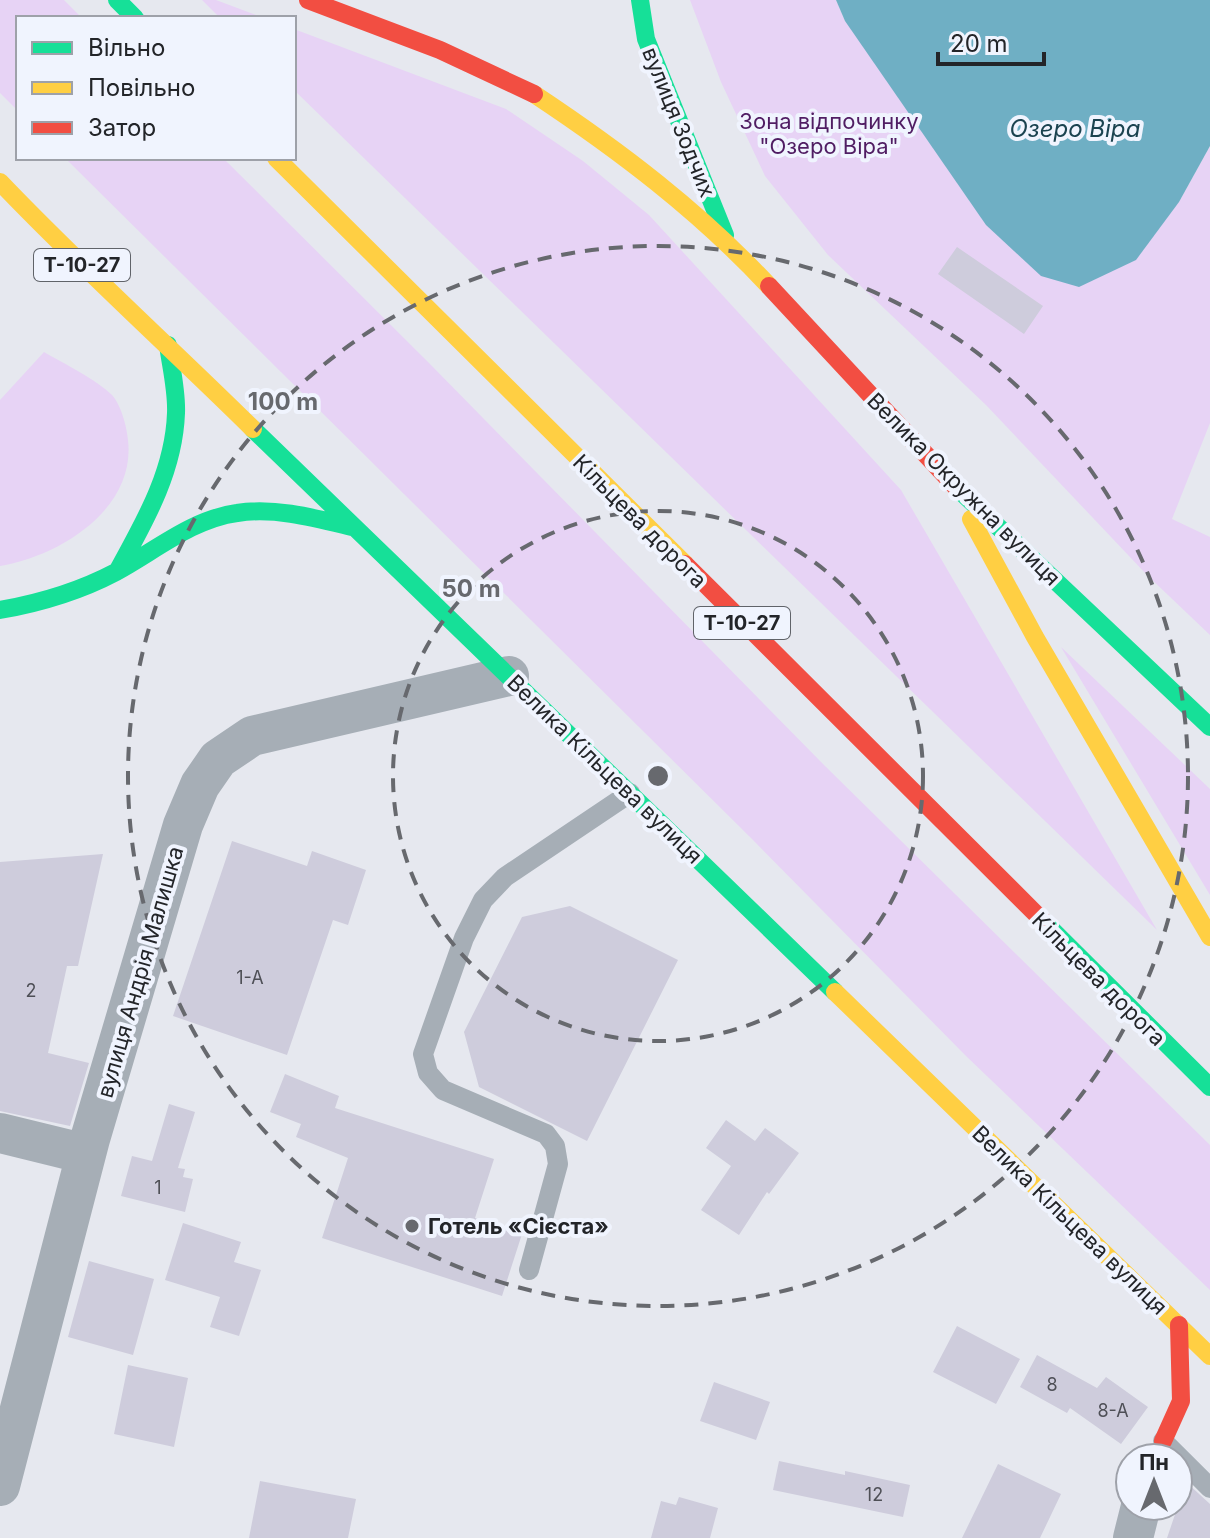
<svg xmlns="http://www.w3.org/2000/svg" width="1210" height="1538" font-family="Inter,sans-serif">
  <rect width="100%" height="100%" fill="#e6e8ef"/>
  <path fill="#e7d3f5" d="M0 0H64L82 18H18V111L0 93Z
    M202 0H216L264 18H220Z
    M690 0H836L845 21 1179 202 1210 146V423L1172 519 1210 537V635L1147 575 986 405 828 255 765 176 721 82Z
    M294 29 506 109 583 161 649 215 901 490 1157 930 294 90Z
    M65 158H223L429 363 824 765 1210 1145V1290L966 1056 753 840Z
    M44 352C63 363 97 380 112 395 121 405 127 427 128 440 136 509 60 556 0 566V400Z
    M1061 647 1210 789V895Z"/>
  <path fill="#6fafc4" d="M836 0H1210V146L1179 202 1136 260 1079 287 1041 276 986 225 845 21Z"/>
  <path fill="#ceccdc" d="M957 247 1043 306 1024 334 938 274Z
    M232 841 307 866 312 851 366 870 348 925 333 920 287 1055 173 1016Z
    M103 854 78 966H67L48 1053 89 1063 70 1126 0 1111V862Z
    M570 906 678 960 587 1141 479 1087 464 1032 522 917Z
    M285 1074 339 1096 335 1108 494 1159 475 1218 522 1234 502 1296 322 1238 348 1158 296 1137 301 1124 270 1112Z
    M169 1104 195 1112 178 1168 185 1169 183 1177 193 1179 185 1212 121 1196 132 1156 152 1161Z
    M726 1120 755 1141 765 1128 799 1153 769 1194 767 1192 739 1235 701 1210 731 1166 706 1148Z
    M183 1223 241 1242 234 1262 261 1270 239 1336 210 1327 220 1297 165 1280Z
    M89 1261 154 1279 133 1355 68 1337Z
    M957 1326 1020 1359 996 1404 933 1372Z
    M1037 1355 1097 1388 1106 1377 1148 1407 1121 1444 1070 1408 1067 1413 1020 1387Z
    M128 1365 188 1378 174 1447 114 1434Z
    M714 1382 770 1402 756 1440 700 1421Z
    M779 1461 845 1475V1471L910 1485 903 1517 773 1490Z
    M998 1464 1061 1494 1040 1538H962Z
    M260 1481 356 1499 348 1538H249Z
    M1186 1482 1210 1504V1538H1167Z
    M679 1497 718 1508 710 1538H651L661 1501 676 1505Z"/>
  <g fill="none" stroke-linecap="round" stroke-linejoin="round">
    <path stroke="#a6aeb6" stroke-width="20" d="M529 1270 558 1164 555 1146 546 1134 443 1090 428 1073 423 1054 464 938 483 900 505 877 630 793
      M1163 1441 1210 1488"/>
    <path stroke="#a6aeb6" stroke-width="40" d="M0 1133 86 1154
      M0 1486 90 1139 183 825 200 785 218 759 252 736 509 676
      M1133 1538 1141 1506"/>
    <path stroke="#16e098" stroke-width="18" d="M117 0 135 18
      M640 0 646 39 725 235
      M253 429 835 992
      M956 487 1210 727
      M118 570C145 521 174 471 176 413 177 391 171 367 168 345
      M0 610C40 603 80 591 116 572 155 551 192 519 237 513 275 507 315 518 352 527
      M1044 922 1210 1087"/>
    <path stroke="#ffcf43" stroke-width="18" d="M534 94C620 151 699 211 769 286
      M276 158 685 564
      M0 182C81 267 169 346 253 429
      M971 519 1035 637 1210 937
      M835 992 1210 1356"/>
    <path stroke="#f24e42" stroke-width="18" d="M308 0 440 50 534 94
      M769 286 956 487
      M685 564 1044 922
      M1163 1441 1181 1401 1179 1325"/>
  </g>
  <g fill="none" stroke="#67696e" stroke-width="4" stroke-dasharray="14 10">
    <circle cx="658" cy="776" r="265"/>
    <circle cx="658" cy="776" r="530"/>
  </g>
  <circle fill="#67696e" stroke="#f0f4fe" stroke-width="3" cx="412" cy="1226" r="8"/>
  <g text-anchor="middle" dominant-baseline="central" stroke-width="8" stroke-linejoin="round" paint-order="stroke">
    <g font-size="18" fill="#4e4f56">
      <text x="250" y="977">1-А</text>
      <text x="31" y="990">2</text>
      <text x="158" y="1187">1</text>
      <text x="1052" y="1384">8</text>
      <text x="1113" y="1410">8-А</text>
      <text x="874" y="1494">12</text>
    </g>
    <g fill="#f0f4fe" stroke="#606369" stroke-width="2">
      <rect x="34" y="249" width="96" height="32" rx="6"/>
      <rect x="694" y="607" width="96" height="32" rx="6"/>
    </g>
    <g font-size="20" font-weight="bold" fill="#232529">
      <text x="82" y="265">Т-10-27</text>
      <text x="742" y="623">Т-10-27</text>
    </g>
    <g font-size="22" fill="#501d63" stroke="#f0f4fe">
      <text x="829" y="121">Зона відпочинку<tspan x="829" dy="25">"Озеро Віра"</tspan></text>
    </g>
    <g font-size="22" fill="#232529" stroke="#f0f4fe">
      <text transform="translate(679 122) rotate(68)">вулиця Зодчих</text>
      <text transform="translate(964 489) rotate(45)">Велика Окружна вулиця</text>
      <text transform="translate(640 521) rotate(45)">Кільцева дорога</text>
      <text transform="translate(605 769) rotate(44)">Велика Кільцева вулиця</text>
      <text transform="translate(140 972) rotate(-74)">вулиця Андрія Малишка</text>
      <text transform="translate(1099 979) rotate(45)">Кільцева дорога</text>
      <text transform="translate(1070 1220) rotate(44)">Велика Кільцева вулиця</text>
    </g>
    <g font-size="22" font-weight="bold" fill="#232529" stroke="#f0f4fe" text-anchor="start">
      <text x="428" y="1226">Готель «Сієста»</text>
    </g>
    <g font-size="24" font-style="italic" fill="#1b4350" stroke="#f0f4fe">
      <text x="1075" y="128">Озеро Віра</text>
    </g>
  </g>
  <circle cx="658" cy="776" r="12" fill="#67696e" stroke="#f0f4fe" stroke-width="4"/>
  <g font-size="24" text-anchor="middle" font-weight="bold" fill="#67696e" stroke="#f0f4fe" stroke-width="8" stroke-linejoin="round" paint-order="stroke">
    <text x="283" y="410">100 m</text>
    <text x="471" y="597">50 m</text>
  </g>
  <rect x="16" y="16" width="280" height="144" fill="#f0f4fe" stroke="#9ea1a9" stroke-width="2"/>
  <rect x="32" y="42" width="40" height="12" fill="#16e098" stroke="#9ea1a9" stroke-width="2"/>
  <text x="88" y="56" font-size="24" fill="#232529">Вільно</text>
  <rect x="32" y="82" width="40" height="12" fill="#ffcf43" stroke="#9ea1a9" stroke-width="2"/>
  <text x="88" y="96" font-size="24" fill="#232529">Повільно</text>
  <rect x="32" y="122" width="40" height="12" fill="#f24e42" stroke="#9ea1a9" stroke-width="2"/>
  <text x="88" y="136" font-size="24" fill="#232529">Затор</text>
  <g transform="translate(1154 1482)"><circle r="38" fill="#f0f4fe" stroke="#9ea1a9" stroke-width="2"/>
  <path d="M0-6L14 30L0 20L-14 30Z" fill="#67696e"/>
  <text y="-12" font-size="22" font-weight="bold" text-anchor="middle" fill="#232529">Пн</text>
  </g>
  <path d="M938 52v12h106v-12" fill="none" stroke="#232529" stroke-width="4"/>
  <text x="950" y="52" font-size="24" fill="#232529" stroke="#f0f4fe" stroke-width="6" paint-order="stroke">20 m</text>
</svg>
